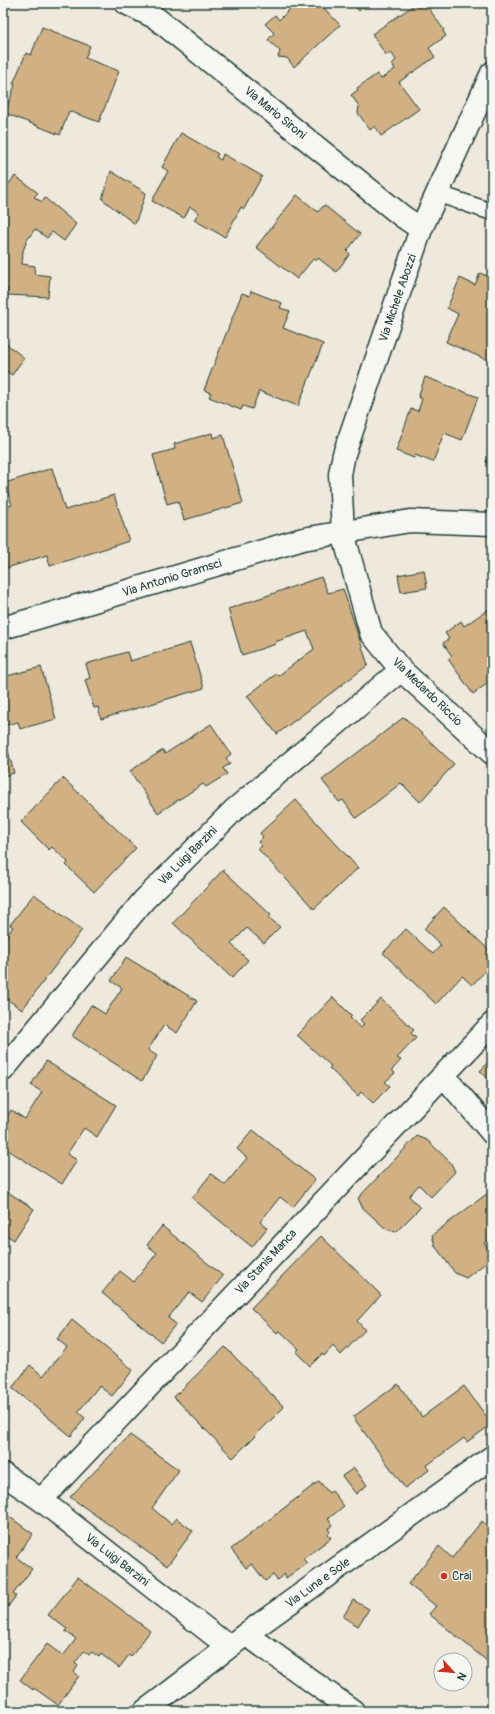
<svg xmlns="http://www.w3.org/2000/svg" width="495" height="1714" font-family="Pangolin,sans-serif">
  <rect width="100%" height="100%" fill="#efe8dc"/>
  <filter id="ink" filterUnits="userSpaceOnUse"><feTurbulence type="fractalNoise" baseFrequency=".025" numOctaves="2"/><feDisplacementMap in="SourceGraphic" scale="8" xChannelSelector="R" yChannelSelector="G"/><feConvolveMatrix kernelMatrix="1 2 1 2 8 2 1 2 1" color-interpolation-filters="sRGB"/></filter>
  <g filter="url(#ink)">
    <path fill="#d1b184" stroke="#1f3d34" d="M296 3H314L319 8 322 6 340 25 294 67 287 58 278 57 280 51 268 40 274 33 265 24 275 15 279 20Z
      M352 3H367L359 11Z
      M417 3H425L444 30 443 31 446 36 429 48 435 57 399 82 419 109 381 136 375 126 370 130 358 113 359 106 351 95 358 90 357 88 377 74 381 79 395 69 392 64 396 60 391 52 386 55 372 34Z
      M42 27 90 46 85 58 119 71 99 122 69 111 60 135 5 113 15 85 13 84 26 53 31 55Z
      M181 133 218 154 216 157 221 160 223 154 262 176 244 209 241 207 225 237 194 220 199 212 190 207 184 218 152 201 168 171 162 167Z
      M111 171 146 193 135 224 102 199Z
      M15 176 38 193 34 197 42 202 45 198 76 224 64 241 52 232 47 238 35 229 27 240 23 251 22 264 35 266 34 274 50 276 48 297 7 295 8 289 3 288V205L8 199 3 195V191Z
      M297 195 318 212 324 205 360 234 347 251 350 254 336 272 318 258 316 261 313 259 297 279 256 247Z
      M480 273 492 278V347L487 360 446 342 458 314 447 308 460 278 475 285Z
      M251 291 282 303 280 308 290 311 283 328 323 344 298 406 259 391 252 409 243 406 241 410 209 397 211 393 204 390 242 293 250 296Z
      M3 341 24 358 12 375 3 369Z
      M425 377 478 397 462 440 444 433 433 462 415 455 414 458 396 451 411 409 418 411 422 399 418 397Z
      M212 433 213 438 223 435 243 503 184 520 178 501 167 504 153 455 175 449 174 444Z
      M492 448V465L486 462Z
      M52 468 65 510 114 495 129 541 50 566 47 555 7 568 3 554V508L12 505 5 483Z
      M424 570 427 588 401 592 398 575Z
      M321 577 328 593 343 589 368 665 277 734 247 696 276 674 278 676 314 649 307 631 275 642 276 644 242 655 228 609Z
      M492 607V680L473 694 448 659 452 656 443 643 449 639 445 633 461 621 464 626Z
      M190 643 204 688 101 719 98 707 94 708 85 680 90 678 86 664 127 652 130 661Z
      M41 667 56 719 20 729 18 722 3 726V683L8 682 7 676Z
      M404 717 454 764 420 802 401 783 356 818 343 800 339 802 322 780Z
      M211 724 231 754 226 758 230 764 223 768 227 774 206 787 203 784 158 813 130 771 163 750 165 754Z
      M3 732 14 773 3 776Z
      M63 778 136 848 94 892 66 865 68 862 52 847 49 850 21 822Z
      M296 800 358 868 314 909 258 849 262 846 258 842 263 837 260 833Z
      M223 870 271 915 268 917 280 927 264 943 247 928 231 944 248 960 232 978 173 923Z
      M34 894 82 930 22 1010 3 996V940L13 927 10 925Z
      M444 907 492 953V964L472 985 462 976 436 1004 383 953 406 929 433 954 441 945 424 929Z
      M126 957 197 1001 177 1033 164 1025 148 1050 157 1056 142 1081 72 1036 91 1005 105 1014 122 988 111 981Z
      M333 997 352 1016 350 1018 361 1028 364 1024 360 1020 381 999 414 1030 411 1033 416 1038 397 1058 401 1060 392 1070 395 1073 385 1082 390 1086 373 1103 361 1092 358 1096 329 1068 331 1066 297 1035Z
      M492 1058V1082L480 1071Z
      M46 1061 116 1105 97 1137 84 1128 67 1154 77 1160 62 1184 3 1147V1123L11 1110 25 1119 42 1092 31 1085Z
      M253 1130 315 1180 293 1207 280 1197 260 1222 267 1228 252 1247 192 1198 211 1174 225 1185 247 1158 237 1149Z
      M417 1136 427 1140 451 1163 455 1172 431 1197 419 1185 409 1196 420 1208 396 1232 386 1229 362 1207 358 1198Z
      M3 1189 34 1209 14 1240 3 1233Z
      M492 1190V1237L484 1243 492 1254V1258L466 1278 455 1273 435 1246 432 1235Z
      M162 1226 223 1276 202 1302 189 1292 168 1318 176 1324 161 1342 102 1293 120 1271 134 1282 157 1253 147 1245Z
      M321 1236 381 1295 357 1321 365 1330 341 1355 333 1346 324 1356 322 1354 310 1366 296 1352 299 1349 279 1330 277 1333 251 1308Z
      M72 1320 133 1370 112 1396 99 1386 78 1412 85 1418 71 1436 12 1388 30 1365 43 1376 67 1347 57 1339Z
      M225 1347 284 1407 233 1458 174 1397Z
      M398 1384 422 1417 464 1386 492 1424 467 1442 464 1438 426 1466 429 1470 405 1488 353 1417Z
      M130 1435 179 1470 152 1508 171 1524 176 1518 193 1531 167 1566 70 1497Z
      M354 1468 367 1485 356 1494 342 1476Z
      M319 1481 329 1493 332 1491 344 1506 328 1519 333 1525 328 1529 330 1532 328 1534 331 1538 303 1559 307 1563 286 1578 284 1574 277 1580 273 1575 265 1581 252 1564 246 1568 231 1549Z
      M3 1512 33 1534 16 1557 32 1569 13 1594 16 1596 3 1613Z
      M482 1521 492 1530V1665L429 1614 436 1606 408 1584 439 1546 452 1558Z
      M78 1577 150 1631 131 1657 129 1655 119 1668 101 1654 99 1657 92 1652 89 1655 84 1651 75 1663 78 1666 74 1672 79 1676 58 1705 34 1688 33 1690 20 1680 47 1644 63 1656 76 1639 65 1631 67 1629 48 1615Z
      M353 1600 369 1609 358 1626 343 1617Z"/>
    <g fill="none" stroke-linecap="round" stroke-linejoin="round">
      <g stroke="#1f3d34" stroke-width="19">
        <path id="service" d="M436 193 492 212"/>
      </g>
      <g stroke="#1f3d34" stroke-width="25">
        <path id="minor" d="M126 3 156 18 402 216 421 229
          M492 73 421 229 344 454 340 474 343 533 371 633 401 670 492 753
          M3 1070 144 900 234 810 401 670
          M443 1075 492 1133
          M3 1474 41 1500 229 1647
          M41 1500 492 1024
          M246 1634 353 1711
          M145 1711 246 1634 492 1457"/>
      </g>
      <g stroke="#1f3d34" stroke-width="25">
        <path id="secondary" d="M3 628 303 539 410 521 492 524"/>
      </g>
      <use href="#service" stroke="#f6f6f2" stroke-width="16"/>
      <use href="#minor" stroke="#f6f6f2" stroke-width="22"/>
      <use href="#secondary" stroke="#f6f6f2" stroke-width="22"/>
    </g>
  </g>
  <circle fill="#c8321e" stroke="#f6f6f2" stroke-width="1.5" cx="444" cy="1576" r="4"/>
  <g text-anchor="middle" dominant-baseline="central" stroke-width="3" stroke-linejoin="round" paint-order="stroke">
    <g font-size="12" fill="#1f3d34" stroke="#f6f6f2">
      <text transform="translate(275 113) rotate(39)">Via Mario Sironi</text>
      <text transform="translate(398 298) rotate(-71)">Via Michele Abozzi</text>
      <text transform="translate(172 578) rotate(-17)">Via Antonio Gramsci</text>
      <text transform="translate(427 692) rotate(44)">Via Medardo Riccio</text>
      <text transform="translate(188 856) rotate(-45)">Via Luigi Barzini</text>
      <text transform="translate(266 1262) rotate(-47)">Via Stanis Manca</text>
      <text transform="translate(117 1560) rotate(38)">Via Luigi Barzini</text>
      <text transform="translate(318 1583) rotate(-36)">Via Luna e Sole</text>
    </g>
    <g font-size="12" fill="#1f3d34" stroke="#f6f6f2" text-anchor="start">
      <text x="452" y="1576">Crai</text>
    </g>
  </g>
  <rect width="495" height="1714" fill="none" stroke="#f6f6f2" stroke-width="16"/>
  <rect x="8" y="8" width="479" height="1698" fill="none" stroke="#1f3d34" stroke-width="1.5" filter="url(#ink)"/>
  <g transform="translate(453 1672) rotate(117)"><circle r="19" fill="#f6f6f2" stroke="#a0aca6"/>
  <path d="M0-3L7 15L0 10L-7 15Z" fill="#c8321e"/>
  <text y="-6" font-size="11" font-weight="bold" text-anchor="middle" fill="#1f3d34">N</text>
  </g>
</svg>
